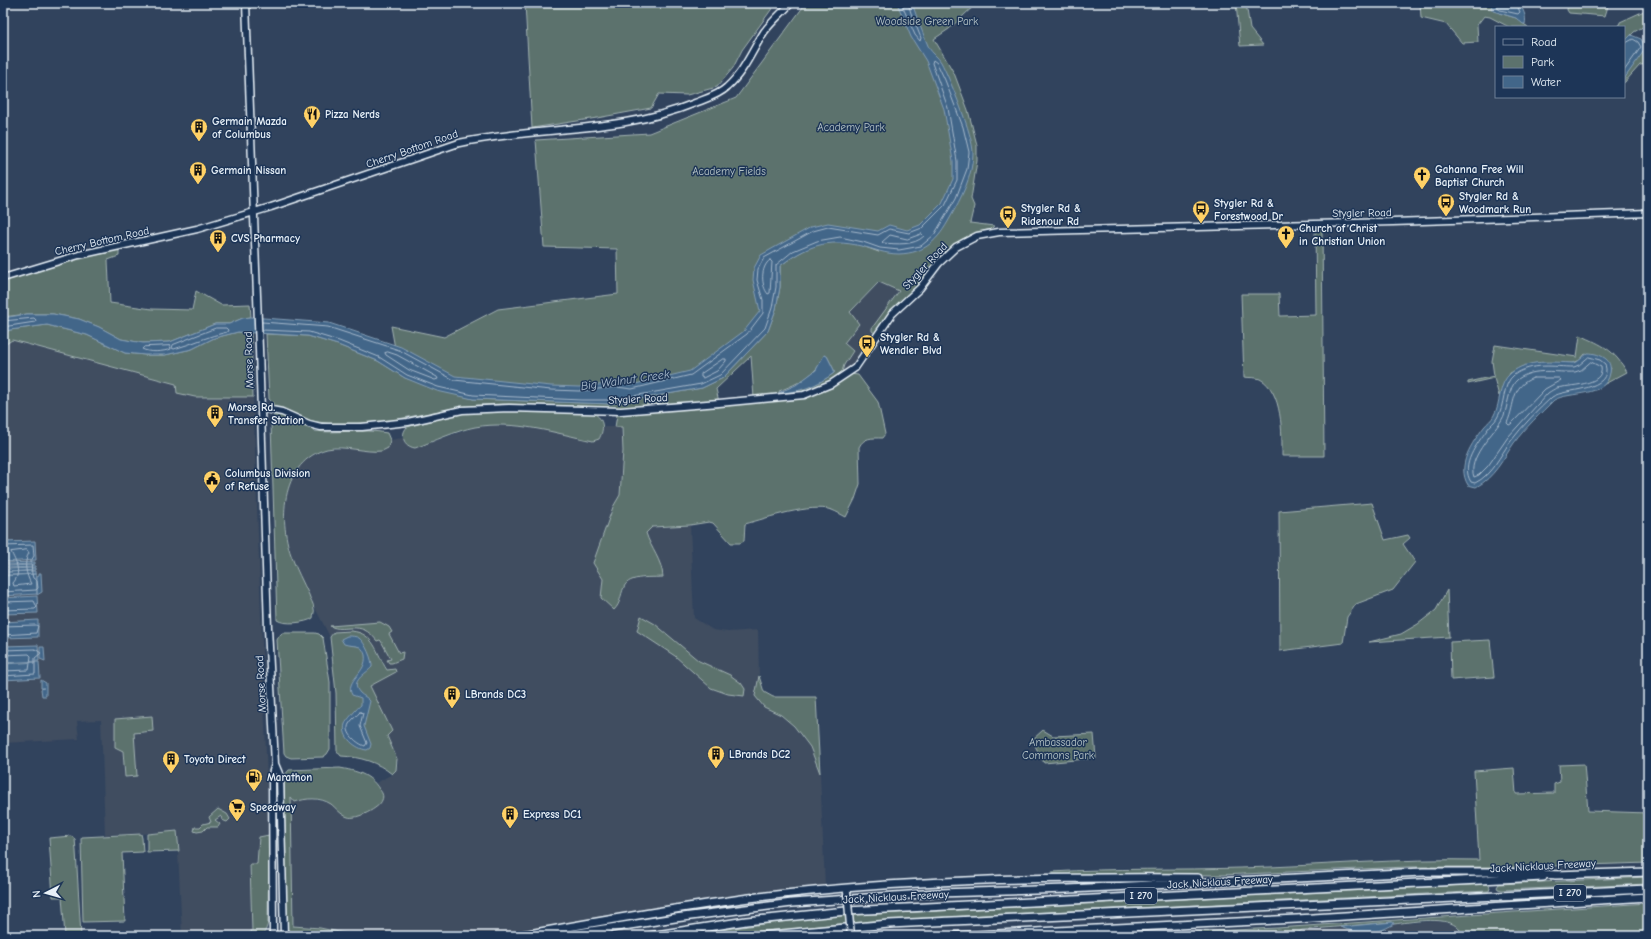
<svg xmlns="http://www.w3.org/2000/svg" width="1651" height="939" font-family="'Comic Neue',sans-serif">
  <rect width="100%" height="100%" fill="#31435d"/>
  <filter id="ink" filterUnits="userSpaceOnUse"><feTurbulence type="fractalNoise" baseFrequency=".025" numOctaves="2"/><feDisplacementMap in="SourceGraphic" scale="8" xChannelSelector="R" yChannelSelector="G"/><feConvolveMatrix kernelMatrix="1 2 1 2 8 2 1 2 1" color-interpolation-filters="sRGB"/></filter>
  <g filter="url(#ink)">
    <path fill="#3f4d61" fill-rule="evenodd" d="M880 282 899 291 890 302 876 334 855 365 841 375 844 365 853 352 844 344 850 312Z
      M12 340 176 384 177 393 253 397 269 835 259 837 257 864H250L252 931 246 936H182L177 831 164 833 105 835 101 720 77 721 79 739 3 743V346ZM115 719 137 776 125 777 123 751Z
      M497 425 603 432V427H622L623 451 620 495 613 507 593 563 603 579 601 598 619 604 625 585 631 579 663 577 646 533 652 527 690 525 694 618 713 630 728 632 758 630 759 676 755 696 764 707 781 715 794 726 810 747 820 773 825 886 695 901 499 936H358L320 928 293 927 291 796 295 802 307 798 330 803 341 813 382 793 376 783 394 773 398 764 397 759 387 736 392 731 369 685 395 669 388 670 372 641 365 636 356 632 351 631 334 632 330 637 315 608 291 555 286 534 285 513 287 491 295 472 304 461 318 453 329 449 388 448 390 440 403 438 406 443 410 447 415 448 475 427Z
      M1435 921 1446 922 1456 926 1464 936H1293L1302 930 1340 927 1351 931 1385 929 1394 924Z"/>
    <path fill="#5c726d" stroke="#a2b2b2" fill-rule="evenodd" d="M525 3H776L742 50 733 68 717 87 687 95 659 94 651 108 597 118 532 128Z
      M806 3H977L949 29 934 39 954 73 968 110 977 145V161L971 199 974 206 970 223 994 226 991 229 976 233 962 239 944 252 918 286 888 315 876 334 872 331V328L899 291 879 282 850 312 859 324 844 343 853 351 844 365 841 375C810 394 789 394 754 398L751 356 716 389 719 402 633 408 502 404 479 405 460 407 388 421 338 425 312 421 314 431C338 434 363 428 387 433L390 440 388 448 382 451C365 453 345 445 327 449 282 461 278 518 291 555 296 569 303 582 309 595 310 599 314 604 314 609 315 611 313 615 313 618 306 623 284 625 277 620L271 423 274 418 273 403 269 399 266 334 308 336 338 345 378 361 405 378 473 399 610 404 702 388 723 378 768 331 776 309 780 287V266C797 253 817 241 840 241 853 241 867 247 879 252L834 236 779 257 766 311 690 383 515 393 398 365 391 326 444 337 498 309 618 294 617 249 544 247 536 140 649 133 736 98ZM827 356 834 370V373C815 387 802 389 780 393L779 391C792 386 806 380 815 370 821 365 818 361 827 356Z
      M1236 3H1246L1250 29 1263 45 1240 46Z
      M1420 3H1493L1492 4 1499 13 1516 18 1528 27H1509L1490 17 1484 16 1477 25 1478 42 1462 43 1446 24 1421 18Z
      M1568 3H1609L1605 16 1569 13 1567 10Z
      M1648 5V24L1634 32 1624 42V27H1619L1620 22 1644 11Z
      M1648 46V64L1640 65 1624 83C1624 74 1641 52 1648 46Z
      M1315 227 1322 228 1324 456H1282C1282 434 1283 391 1260 379 1256 377 1249 378 1244 377L1241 294H1279L1280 316 1316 315Z
      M119 248V256L108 260 110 303 152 309 192 310 196 291 221 305 250 304 251 317 243 318 229 324H215L170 342 143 343 121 339 99 327 79 319 53 314H27L3 317V280L63 262Z
      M47 325 87 335 125 353 145 355H165L192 349 214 338 238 332 251 333 253 397H195L177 393 176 384 12 340 3 346V333L10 330Z
      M1580 335C1604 346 1613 349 1627 372L1603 385 1608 378 1611 368 1585 354 1580 360 1573 363H1537L1524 366 1510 373 1499 396 1494 378 1468 384V382L1494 376 1492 361 1495 345 1577 357Z
      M850 374 858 375 878 402 885 434 882 438C872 438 864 437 859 447L860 484 855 499 846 517C842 515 837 512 832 510 810 503 767 518 745 524L744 541 740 543H731L713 523 709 522 690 525 652 527 646 533C651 549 662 560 663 577 652 578 629 575 624 587 620 596 621 603 614 610L601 598 603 579 593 563 613 507 620 495 623 451 622 427H615L617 415 623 413 662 411 794 399Z
      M505 410 593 413C605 419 604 430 599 439L593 441C555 433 515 420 475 427 455 431 435 441 415 448 403 446 400 435 407 427L469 411Z
      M1372 503 1385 540 1408 535 1410 538 1403 544 1415 562 1393 590 1356 604 1347 617 1343 643 1280 651 1279 511Z
      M1447 590 1449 637 1369 642 1401 634 1418 624 1436 610Z
      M641 616 655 624 699 661 730 675 741 683 745 689 744 696 728 694 711 688 675 656 637 631Z
      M380 622 389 627 392 632 389 634 399 653 403 652 402 659 392 663H389L387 660 391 659 381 641 380 640 377 641C360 618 345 634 330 626Z
      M351 631C375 633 376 653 387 670L395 669 396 672 370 686 392 731 387 736 397 759 396 770 392 774C377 762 361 757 341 756L337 751 336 693 330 637 334 632Z
      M282 633H315L319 634 323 638 330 682V749L327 754 323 757 291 758 286 756 284 753 277 640 279 636Z
      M1490 640 1494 677 1451 680 1450 642Z
      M759 676 764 692 773 697H816L820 773 810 747 794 726 781 715 764 707 755 696Z
      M152 716 153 731 134 733 137 776 125 777 123 751 115 747V719Z
      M1043 730 1053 736 1094 734 1096 758 1044 763 1032 740Z
      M1584 764 1588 811 1648 813V863L1520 867H1407L1220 875 1102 874 1053 876 1052 872C1115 868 1178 870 1240 868 1320 866 1400 858 1479 860L1474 771 1514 768 1516 794 1554 793V784L1560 782 1559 765Z
      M340 768C356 771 370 774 379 789 382 792 384 796 382 800 380 808 356 820 348 817 341 815 336 808 331 804 320 797 306 798 295 802L291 797 293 926 320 928 358 936 294 935 287 929 284 776 289 770Z
      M218 809 227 814 230 819 227 822 222 820 221 816 215 820 220 824 218 827H207L203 831 197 832 194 831 195 827H200L203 824 211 822 209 817Z
      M177 831 179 851 147 852V834Z
      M141 834 142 838 143 852 122 853 125 921 83 922 81 839 82 837Z
      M269 835 268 923C264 938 260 936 246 936L252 931 250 864H257L259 837Z
      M71 836 75 839 76 851 81 936H65L62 897H53L49 838Z
      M1648 877V884L1502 890 1498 889 1497 887 1499 884Z
      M1486 884 1489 885 1490 888 1489 891 925 918 827 925 729 936H677L778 922 834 916Z
      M1648 903V936H1464C1462 933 1459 928 1456 926 1443 916 1410 922 1394 924L1392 922 1302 930 1293 936H1241V934L1215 936H1108L1277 928Z"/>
    <path fill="#426689" stroke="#849eb5" d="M897 3H912C917 18 923 34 929 48 932 53 938 57 941 62 950 79 973 135 973 153 973 176 961 198 950 218 938 240 926 253 899 254 885 254 874 249 861 246 828 238 806 246 780 266V287L776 309 768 331 723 378 702 388 610 404 473 399 437 391 405 378 378 361 338 345 308 336 238 332 214 338 192 349 165 355H145L125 353 87 335 47 325 10 330 3 333V318L27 314H53L79 319 99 327 121 339 143 343 170 342 215 324H229L243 318 251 317 329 323 401 347 455 376 551 386 579 387 617 383 631 385 690 371 744 331 760 311 753 280 754 268 761 255 811 227 828 223 878 231 889 225 907 230 920 225 942 203 953 179V161L944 109 926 61 911 37Z
      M1493 3H1518C1523 8 1527 17 1525 24H1523L1516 18 1493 11 1491 8Z
      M1631 35 1641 39 1646 48 1624 79V42Z
      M1588 353C1594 353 1601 355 1606 359 1610 362 1611 368 1610 373 1606 398 1570 391 1554 400 1541 413 1525 428 1514 443 1503 459 1494 478 1476 487L1468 485C1456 465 1472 443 1484 427 1487 423 1492 420 1494 415 1501 403 1498 383 1511 373 1527 359 1553 362 1573 363L1577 362Z
      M824 355 827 356 834 370V373C818 385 799 393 778 393L796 385 816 370Z
      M35 541 36 560 3 562V542Z
      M35 562V564L8 565V563Z
      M35 565V567L8 568V566Z
      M35 568V570L8 572V569Z
      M35 571V574L8 575V572Z
      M39 573H41L42 592 37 595V576L39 575Z
      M36 574 37 594 3 596V576Z
      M37 596 38 613 3 614V598Z
      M38 620V637L3 638V622Z
      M347 636C351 636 356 636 359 638 365 642 373 661 372 667 366 674 349 681 360 693 363 696 367 697 370 701L364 726 371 744 370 748 367 750C356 749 341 737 345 724 346 721 358 707 361 705V698L352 695C344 680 368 673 365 655 364 652 363 649 360 647 355 645 349 646 344 644L341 639Z
      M38 645 39 661 3 663V646Z
      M40 647H44L45 661 40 659Z
      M39 662 40 678 3 680V664Z
      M41 680 46 683V696H42L41 689 44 688H41Z
      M1393 922 1394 924C1373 936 1362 935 1340 927Z"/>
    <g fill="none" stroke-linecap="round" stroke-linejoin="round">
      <path stroke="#a6b9cc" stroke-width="1" d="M901 3 915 35 920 41 921 38 911 13 908 3
        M1495 3 1496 7 1500 10 1518 14 1520 12 1516 3
        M1624 44 1633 39 1638 42 1641 47 1624 71
        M922 234 924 236C914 246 897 244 883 243L882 242 890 235 907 239Z
        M770 260 772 262 770 293 768 294C761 286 760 267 770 260Z
        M3 321 34 318 36 320 35 322 9 326 3 328
        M262 322 328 327 399 350 454 380 551 390 579 391 617 387 632 389 691 375 747 334 763 313V300L757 280 758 269 764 258 813 231 828 227 878 235 889 229 909 233 922 228 945 205 957 180V161L948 108 932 63 933 60 937 63 945 80 963 127 969 152 967 169 956 198 934 235 921 246 899 250 880 248 863 242 840 237 817 241 793 251 776 265V287L772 308 765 328 720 375 701 384 610 400H581L473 395 438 387 407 375 379 357 339 341 309 332 262 330
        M216 328H226L228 330 227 332C208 336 192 344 174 349L172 348 173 345Z
        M170 346 171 349C163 352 149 353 142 349L144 347Z
        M388 352 397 355 437 377 438 379 435 380 409 370 386 355 385 353Z
        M1589 357 1600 360 1605 364C1614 392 1565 388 1552 397 1538 410 1523 425 1511 441 1500 455 1492 475 1475 483L1471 482C1460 465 1477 444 1487 430 1490 425 1495 422 1497 418 1505 406 1502 384 1514 375 1532 362 1554 367 1574 367L1579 365Z
        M723 359H726V361L717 371 703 378 701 377V374Z
        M1591 362 1601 367C1605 386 1568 385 1557 388 1554 389 1551 391 1548 393L1508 437 1488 466 1479 475 1474 477C1467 459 1492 435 1501 421 1509 410 1507 387 1518 379 1535 367 1556 373 1575 372L1581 370Z
        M1533 378H1559L1561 380 1545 389 1511 424 1509 425 1507 423C1516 403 1510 387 1533 378Z
        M3 546 33 545 34 556 31 561 32 574 33 578 37 581 38 588 36 590 3 592
        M27 550 29 553C23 563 26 574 31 584L14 586 13 583C22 573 16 562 11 552Z
        M3 602 34 601 37 607 35 609 3 610
        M3 626 36 625 38 626 36 633 3 635
        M3 650 35 649 41 653 35 658V674L3 676
        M3 655 29 654 31 656 29 670 3 671
        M360 712 363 713 360 726 367 743 365 746C358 744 344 733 349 724 351 720 357 716 360 712Z"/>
      <g stroke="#e8f1f8" stroke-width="9">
        <path id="major" d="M246 3 259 349 268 628 275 764 280 776 284 936
          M3 278 79 255 197 229 271 207 459 143C538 126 619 134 695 103 705 99 719 95 727 87 744 72 752 51 764 32 772 21 782 13 791 3
          M261 408 282 412 309 424 321 427H362L408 422 462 410 509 408 621 411 719 403 804 395 831 384 855 368 892 314 920 288 939 263 956 247 977 236 999 232 1393 222 1648 213
          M273 936 272 774 275 764"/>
      </g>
      <g stroke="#e8f1f8" stroke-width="10">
        <path id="highway" d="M1555 875 1648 872
          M517 936C597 922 677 907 758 897 904 879 1052 877 1198 878
          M559 936 675 918 792 903 938 893 1068 889 1423 872H1501L1559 875
          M650 936 746 921 846 911 1543 877
          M760 936 889 924 1648 889
          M956 936 1297 919 1648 897
          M1057 936 1090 933"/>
      </g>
      <use href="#major" stroke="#1d3557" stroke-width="6"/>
      <use href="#highway" stroke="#1d3557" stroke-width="7"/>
      <g stroke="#e8f1f8" stroke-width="9" stroke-linecap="butt">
        <path id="major-bridge" d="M847 892 851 936"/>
      </g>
      <use href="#major-bridge" stroke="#1d3557" stroke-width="6"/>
    </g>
  </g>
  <defs>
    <g id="restaurant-pin" transform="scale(0.9)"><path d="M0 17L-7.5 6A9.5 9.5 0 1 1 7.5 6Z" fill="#ffd166" stroke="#1d3557"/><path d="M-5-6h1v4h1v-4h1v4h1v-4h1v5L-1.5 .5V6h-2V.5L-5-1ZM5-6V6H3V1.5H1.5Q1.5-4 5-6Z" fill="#111"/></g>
    <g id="building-pin" transform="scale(0.9)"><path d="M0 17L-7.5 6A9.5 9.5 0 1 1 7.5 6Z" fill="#ffd166" stroke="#1d3557"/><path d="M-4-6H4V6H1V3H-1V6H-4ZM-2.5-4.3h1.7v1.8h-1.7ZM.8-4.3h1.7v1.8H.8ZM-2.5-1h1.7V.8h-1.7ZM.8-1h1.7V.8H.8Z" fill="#111"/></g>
    <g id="church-pin" transform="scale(0.9)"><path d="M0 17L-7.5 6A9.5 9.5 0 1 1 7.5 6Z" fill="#ffd166" stroke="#1d3557"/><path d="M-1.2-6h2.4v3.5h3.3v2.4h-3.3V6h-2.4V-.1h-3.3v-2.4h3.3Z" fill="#111"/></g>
    <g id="bus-pin" transform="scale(0.9)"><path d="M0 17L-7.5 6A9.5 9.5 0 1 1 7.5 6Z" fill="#ffd166" stroke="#1d3557"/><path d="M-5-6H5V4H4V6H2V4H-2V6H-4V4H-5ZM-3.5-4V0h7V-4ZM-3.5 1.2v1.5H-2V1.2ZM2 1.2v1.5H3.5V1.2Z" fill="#111"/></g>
    <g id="civic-pin" transform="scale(0.9)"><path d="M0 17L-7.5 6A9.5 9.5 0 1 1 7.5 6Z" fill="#ffd166" stroke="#1d3557"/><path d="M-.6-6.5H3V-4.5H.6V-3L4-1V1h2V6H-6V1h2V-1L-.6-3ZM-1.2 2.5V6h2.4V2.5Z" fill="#111"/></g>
    <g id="fuel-pin" transform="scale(0.9)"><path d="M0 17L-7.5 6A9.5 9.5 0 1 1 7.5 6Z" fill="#ffd166" stroke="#1d3557"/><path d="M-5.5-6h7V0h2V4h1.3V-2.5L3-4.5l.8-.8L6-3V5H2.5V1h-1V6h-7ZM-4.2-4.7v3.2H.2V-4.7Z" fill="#111"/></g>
    <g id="supermarket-pin" transform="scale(0.9)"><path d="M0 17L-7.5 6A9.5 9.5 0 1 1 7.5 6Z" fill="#ffd166" stroke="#1d3557"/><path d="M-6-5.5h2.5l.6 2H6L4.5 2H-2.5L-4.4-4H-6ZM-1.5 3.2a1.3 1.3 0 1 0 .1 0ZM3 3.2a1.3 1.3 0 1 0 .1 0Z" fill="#111"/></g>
  </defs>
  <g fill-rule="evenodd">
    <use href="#restaurant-pin" x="312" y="114"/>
    <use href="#building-pin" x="199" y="127"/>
    <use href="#building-pin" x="198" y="170"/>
    <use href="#church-pin" x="1422" y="175"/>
    <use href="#bus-pin" x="1446" y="202"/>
    <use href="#bus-pin" x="1201" y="209"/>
    <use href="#bus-pin" x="1008" y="214"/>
    <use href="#church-pin" x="1286" y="234"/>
    <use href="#building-pin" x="218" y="238"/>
    <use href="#bus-pin" x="867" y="343"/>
    <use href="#building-pin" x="215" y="413"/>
    <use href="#civic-pin" x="212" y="479"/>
    <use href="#building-pin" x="452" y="694"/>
    <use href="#building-pin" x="716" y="754"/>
    <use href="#building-pin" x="171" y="759"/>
    <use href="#fuel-pin" x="254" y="777"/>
    <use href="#supermarket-pin" x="237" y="807"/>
    <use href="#building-pin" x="510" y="814"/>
  </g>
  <g text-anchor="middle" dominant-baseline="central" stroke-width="3" stroke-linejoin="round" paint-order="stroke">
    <g fill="#1d3557" stroke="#abb9c8" stroke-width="1">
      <rect x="1554" y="885" width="32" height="16" rx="3"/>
      <rect x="1125" y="888" width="32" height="16" rx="3"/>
    </g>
    <g font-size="10" font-weight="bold" fill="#e8f1f8">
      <text x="1570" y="893">I 270</text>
      <text x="1141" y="896">I 270</text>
    </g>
    <g font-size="11" fill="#b7c5c7" stroke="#1d3557">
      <text x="927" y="21">Woodside Green Park</text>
      <text x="851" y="127">Academy Park</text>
      <text x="729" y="171">Academy Fields</text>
      <text x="1058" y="742">Ambassador<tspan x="1058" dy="13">Commons Park</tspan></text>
    </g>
    <g font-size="11" font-weight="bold" fill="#e8f1f8" stroke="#1d3557" text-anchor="start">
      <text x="325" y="114">Pizza Nerds</text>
      <text x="212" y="121">Germain Mazda<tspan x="212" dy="13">of Columbus</tspan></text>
      <text x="1435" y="169">Gahanna Free Will<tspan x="1435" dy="13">Baptist Church</tspan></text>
      <text x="211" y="170">Germain Nissan</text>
      <text x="1459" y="196">Stygler Rd &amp;<tspan x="1459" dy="13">Woodmark Run</tspan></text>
      <text x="1214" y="203">Stygler Rd &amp;<tspan x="1214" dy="13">Forestwood Dr</tspan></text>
      <text x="1021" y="208">Stygler Rd &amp;<tspan x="1021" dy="13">Ridenour Rd</tspan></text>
      <text x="1299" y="228">Church of Christ<tspan x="1299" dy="13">in Christian Union</tspan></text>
      <text x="231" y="238">CVS Pharmacy</text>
      <text x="880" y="337">Stygler Rd &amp;<tspan x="880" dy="13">Wendler Blvd</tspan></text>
      <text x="228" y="407">Morse Rd.<tspan x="228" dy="13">Transfer Station</tspan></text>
      <text x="225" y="473">Columbus Division<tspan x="225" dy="13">of Refuse</tspan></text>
      <text x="465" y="694">LBrands DC3</text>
      <text x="729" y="754">LBrands DC2</text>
      <text x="184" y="759">Toyota Direct</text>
      <text x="267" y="777">Marathon</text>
      <text x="250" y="807">Speedway</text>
      <text x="523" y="814">Express DC1</text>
    </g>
    <g font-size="11" fill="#e8f1f8" stroke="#1d3557">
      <text transform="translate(412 149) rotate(-19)">Cherry Bottom Road</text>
      <text transform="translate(1362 213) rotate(-1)">Stygler Road</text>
      <text transform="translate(102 241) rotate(-13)">Cherry Bottom Road</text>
      <text transform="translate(925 266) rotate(-47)">Stygler Road</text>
      <text transform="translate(249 360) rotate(-92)">Morse Road</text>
      <text transform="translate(638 399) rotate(-3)">Stygler Road</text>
      <text transform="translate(261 684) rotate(-93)">Morse Road</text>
      <text transform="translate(1543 866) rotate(-3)">Jack Nicklaus Freeway</text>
      <text transform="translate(1220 882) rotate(-3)">Jack Nicklaus Freeway</text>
      <text transform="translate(896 897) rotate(-3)">Jack Nicklaus Freeway</text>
    </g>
    <g font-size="12" font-style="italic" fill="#aec0d1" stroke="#1d3557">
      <text transform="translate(625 380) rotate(-8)">Big Walnut Creek</text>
    </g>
  </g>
  <rect width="1651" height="939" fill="none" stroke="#1d3557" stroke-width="16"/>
  <rect x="8" y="8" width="1635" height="923" fill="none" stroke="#e8f1f8" stroke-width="1.5" filter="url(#ink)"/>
  <rect x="1495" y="26" width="130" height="72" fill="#1d3557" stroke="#6e8097"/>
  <rect x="1503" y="39" width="20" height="6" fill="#1d3557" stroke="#6e8097"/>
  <text x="1531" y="46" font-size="12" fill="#e8f1f8">Road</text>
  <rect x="1503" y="56" width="20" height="12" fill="#5c726d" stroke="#6e8097"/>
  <text x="1531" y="66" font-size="12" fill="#e8f1f8">Park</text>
  <rect x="1503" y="76" width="20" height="12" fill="#426689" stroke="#6e8097"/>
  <text x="1531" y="86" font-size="12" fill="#e8f1f8">Water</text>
  <g transform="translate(46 893) rotate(264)" stroke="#1d3557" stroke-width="3" paint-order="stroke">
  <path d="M0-3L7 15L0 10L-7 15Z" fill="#e8f1f8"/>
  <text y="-6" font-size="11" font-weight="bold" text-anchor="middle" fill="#e8f1f8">N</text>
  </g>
</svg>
